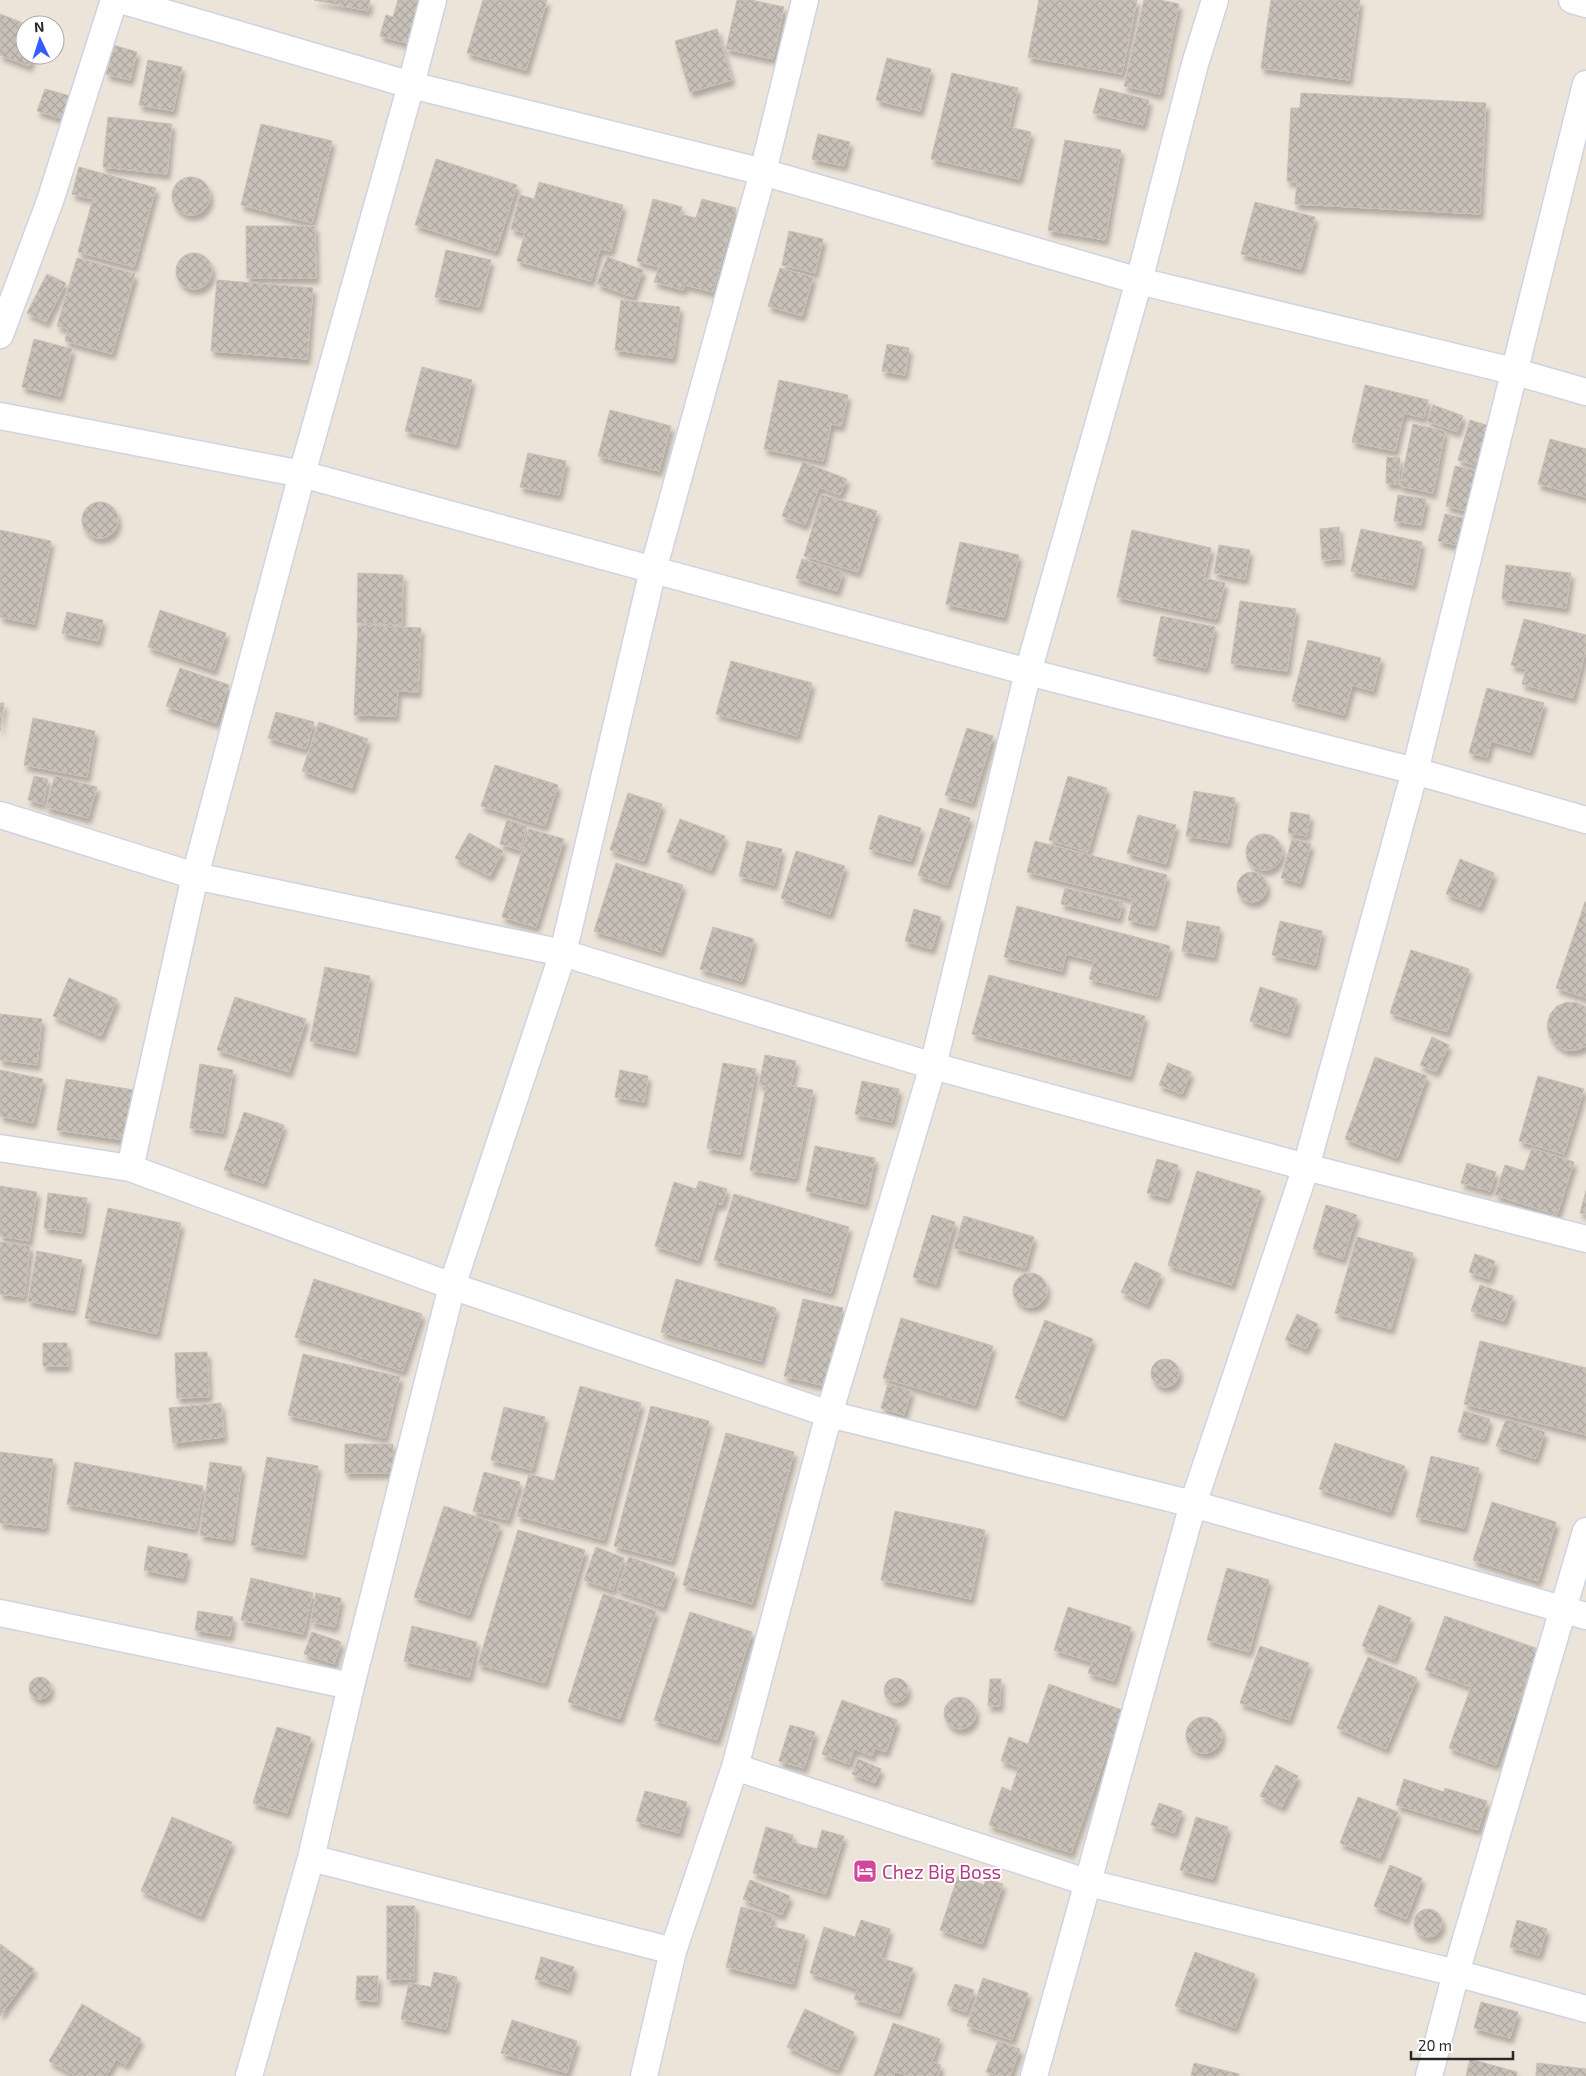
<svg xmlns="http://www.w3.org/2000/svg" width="1586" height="2076" font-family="'Exo 2',sans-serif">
  <defs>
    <pattern id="building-cross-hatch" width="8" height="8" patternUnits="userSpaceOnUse" patternTransform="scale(1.25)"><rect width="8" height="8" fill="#c8c1b9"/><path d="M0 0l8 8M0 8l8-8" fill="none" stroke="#aca69f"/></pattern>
    <filter id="shadow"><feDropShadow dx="3" dy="5.5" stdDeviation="2.5" flood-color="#0004"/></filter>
  </defs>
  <rect width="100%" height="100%" fill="#ede4d9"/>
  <path fill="url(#building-cross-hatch)" stroke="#c8c0b3" filter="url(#shadow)" d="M314 0H370L368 11Z
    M398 0H423L410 44 380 36 386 15 393 17Z
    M483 0H547L526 70 467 53Z
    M737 0H751L784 7 773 59 726 49Z
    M1039 0H1137L1122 74 1028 57Z
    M1144 0H1160L1179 4 1160 94 1124 86Z
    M1271 0H1360L1349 80 1261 68Z
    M0 14 28 25H25V55H33L29 66 0 55Z
    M717 29 732 80 690 92 675 41Z
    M113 45 137 52 130 80 106 74Z
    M887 58 931 69 920 111 876 100Z
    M148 60 182 67 173 111 139 105Z
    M952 73 1018 88 1009 127 1031 132 1019 179 931 159Z
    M1100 88 1149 100 1143 125 1093 113Z
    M45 89 74 97 67 120 37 111Z
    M1301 93 1486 103 1480 214 1295 204 1297 182 1287 181 1291 108H1300Z
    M108 117 172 124 167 174 103 167Z
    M261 124 332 141 312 223 241 205Z
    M818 134 850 142 844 166 812 159Z
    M1065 140 1121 150 1105 240 1048 230Z
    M436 159 517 185 496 251 415 225Z
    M79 167 156 188 134 267 78 252 93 199 72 194Z
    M172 196a19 19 0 1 1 38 0a19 19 0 1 1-38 0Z
    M539 182 623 205 611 251 600 249 591 281 517 261 525 233 511 229 520 195 534 199Z
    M653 199 682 207 680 214 696 218 702 199 736 208 713 292 685 285 683 290 654 282 659 267 637 261Z
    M1255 202 1315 217 1301 269 1241 254Z
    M246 226H315L316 278H247Z
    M789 231 823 239 815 273 782 265Z
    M446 250 491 260 479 307 435 297Z
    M176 271a18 18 0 1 1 36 0a18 18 0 1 1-36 0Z
    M607 257 643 270 633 297 597 284Z
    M77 258 135 274 112 354 65 341 68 329 57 326Z
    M780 268 813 277 802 316 768 306Z
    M47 274 66 283 46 322 27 313Z
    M217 280 313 288 307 359 211 351Z
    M621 300 680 307 673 358 615 350Z
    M34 339 72 349 60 396 22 387Z
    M887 344 909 348 905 375 882 371Z
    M422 367 472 380 456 444 405 431Z
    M779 380 848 395 841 426 831 424 823 461 764 449Z
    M1365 385 1428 400 1424 418 1404 413 1395 451 1352 442Z
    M1433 405 1463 416 1457 432 1427 421Z
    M610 410 671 426 659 471 598 456Z
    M1470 420 1495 428 1484 468 1458 460Z
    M1413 424 1445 431 1433 493 1400 486Z
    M1550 439 1586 449V497L1538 484Z
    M528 453 566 461 559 495 520 487Z
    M1387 457 1400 458 1399 484 1386 483Z
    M803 462 847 479 840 495 819 487 805 525 782 516Z
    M1455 466 1479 471 1470 512 1446 506Z
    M822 495 877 511 858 572 804 556Z
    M1398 495 1426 499 1421 525 1394 521Z
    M82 520a18 18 0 1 1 36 0a18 18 0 1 1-36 0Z
    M1445 514 1467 519 1461 546 1438 541Z
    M1339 527 1341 559 1322 560 1320 529Z
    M1361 529 1422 542 1413 585 1351 571Z
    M0 530 51 541 34 624 0 617Z
    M1132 530 1211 548 1204 578 1225 583 1216 619 1117 597Z
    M960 542 1019 555 1004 617 946 604Z
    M1219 545 1250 550 1245 579 1214 573Z
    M802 559 843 572 837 591 796 578Z
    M1506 565 1571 573 1566 608 1502 599Z
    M358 573 403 575 402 625 357 623Z
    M1240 601 1296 609 1287 671 1231 663Z
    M160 610 226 633 214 670 148 647Z
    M67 612 103 620 98 641 62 633Z
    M1161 616 1215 627 1206 668 1153 656Z
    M1524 619 1586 635V649L1573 698 1522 684 1526 669 1511 665Z
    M358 625 421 628 418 692 398 691 396 716 354 715Z
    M1308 640 1381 658 1373 691 1352 685 1344 715 1292 701Z
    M731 661 812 683 797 736 716 714Z
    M180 668 229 685 216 723 166 706Z
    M1487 688 1544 703 1530 752 1491 741 1487 757 1469 753Z
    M0 703H4L0 731Z
    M276 712 314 722 306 749 268 738Z
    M33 718 95 731 87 777 24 765Z
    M319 722 368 739 352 788 302 771Z
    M967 728 993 736 972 803 945 795Z
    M495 765 558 785 545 826 481 806Z
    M34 776 48 779 43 804 28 800Z
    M55 776 97 787 88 818 46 807Z
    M1068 776 1107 788 1088 852 1049 840Z
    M1194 791 1235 798 1228 843 1186 836Z
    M628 793 662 804 644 861 610 850Z
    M940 808 970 818 947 885 918 875Z
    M1291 812 1310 815 1307 836 1288 833Z
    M879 815 921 828 911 861 869 849Z
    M1138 815 1176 825 1166 864 1127 853Z
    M680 819 725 836 711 870 667 852Z
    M507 820 527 826 520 850 500 844Z
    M529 829 564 839 536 927 502 917Z
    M469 833 503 851 490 876 455 858Z
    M1246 852a18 18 0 1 1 36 0a18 18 0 1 1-36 0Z
    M1292 839 1311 844 1300 883 1281 878Z
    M747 841 782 849 774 885 739 876Z
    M1035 841 1167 875 1154 926 1128 920 1133 899 1027 872Z
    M796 851 845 866 830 914 781 898Z
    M1460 859 1494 873 1480 907 1446 894Z
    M616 863 683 885 661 952 594 931Z
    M1237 887a15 15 0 1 1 30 0a15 15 0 1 1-30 0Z
    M1065 888 1123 902 1119 918 1061 904Z
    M1585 902H1586V998L1556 988Z
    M1017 906 1170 946 1157 996 1089 979 1094 961 1066 954 1062 971 1004 957Z
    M914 909 941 917 932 949 905 941Z
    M1187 921 1220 927 1214 957 1182 951Z
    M1280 921 1322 931 1315 965 1272 955Z
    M713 927 754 939 742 981 700 969Z
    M1411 950 1469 969 1447 1032 1390 1013Z
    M325 967 370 976 355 1051 310 1041Z
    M989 975 1145 1016 1130 1076 972 1034Z
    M69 978 117 999 101 1036 53 1016Z
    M1260 987 1297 999 1287 1033 1250 1021Z
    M235 997 306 1019 289 1072 217 1050Z
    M1567 1002 1578 1003 1586 1007V1046L1576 1050H1565L1555 1044 1549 1035 1547 1025 1550 1014 1557 1006Z
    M0 1014 42 1019 37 1065 0 1060Z
    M1432 1037 1449 1045 1436 1072 1420 1065Z
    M765 1055 796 1061 791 1086 813 1090 795 1178 750 1170 766 1086 759 1085Z
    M1375 1057 1427 1076 1397 1158 1345 1139Z
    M723 1063 756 1069 740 1154 707 1148Z
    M1168 1063 1191 1072 1182 1094 1159 1085Z
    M200 1064 233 1070 223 1133 190 1128Z
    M0 1070 43 1079 33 1123 0 1116Z
    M620 1070 648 1076 644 1102 615 1097Z
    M1538 1076 1584 1089 1564 1154 1519 1141Z
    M66 1079 134 1090 125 1140 57 1130Z
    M862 1081 899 1089 892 1122 855 1114Z
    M244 1112 284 1125 264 1183 224 1170Z
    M815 1146 875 1158 865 1204 806 1191Z
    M1532 1148 1574 1162 1557 1215 1495 1195 1505 1165 1524 1171Z
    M1157 1159 1178 1165 1168 1198 1147 1193Z
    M1467 1163 1496 1172 1490 1191 1461 1183Z
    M1197 1171 1261 1191 1232 1285 1168 1265Z
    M699 1181 727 1189 722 1205 716 1203 698 1260 655 1246 674 1182 696 1189Z
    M0 1186 37 1192 29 1241 0 1236Z
    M1586 1191V1214L1580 1213Z
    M48 1193 87 1198 82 1233 44 1228Z
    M734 1194 849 1227 831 1293 714 1260Z
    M1326 1205 1357 1215 1343 1259 1313 1249Z
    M108 1208 181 1223 157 1334 85 1318Z
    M932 1215 955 1222 936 1284 913 1277Z
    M964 1216 1034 1237 1025 1268 954 1248Z
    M1357 1237 1413 1253 1391 1329 1335 1313Z
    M0 1242 30 1246 24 1297 0 1294Z
    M37 1251 82 1260 73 1310 28 1301Z
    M1475 1254 1495 1261 1489 1279 1469 1272Z
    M1135 1262 1161 1274 1147 1304 1121 1292Z
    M1013 1290a17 17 0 1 1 34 0a17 17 0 1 1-34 0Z
    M314 1279 422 1314 403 1371 295 1337Z
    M676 1279 776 1308 761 1361 661 1332Z
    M1480 1285 1513 1296 1504 1321 1471 1311Z
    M803 1299 843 1308 825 1386 784 1376Z
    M1297 1314 1318 1324 1306 1349 1285 1340Z
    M901 1318 993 1346 975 1405 883 1378Z
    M1045 1320 1093 1339 1063 1416 1015 1398Z
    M1480 1341 1586 1368V1435L1464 1404Z
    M43 1343H67L68 1366H43Z
    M207 1352 209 1397 177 1398 175 1353Z
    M303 1354 400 1377 385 1438 288 1415Z
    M1151 1373a14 14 0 1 1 28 0a14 14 0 1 1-28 0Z
    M888 1384 911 1391 904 1415 881 1408Z
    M580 1386 641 1403 604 1540 517 1516 529 1474 554 1481Z
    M221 1403 224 1437 173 1443 169 1408Z
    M651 1406 709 1421 672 1561 614 1546Z
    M504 1407 545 1417 532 1470 491 1460Z
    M1464 1411 1490 1419 1484 1439 1458 1432Z
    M1506 1419 1545 1432 1536 1459 1496 1446Z
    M726 1433 794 1452 752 1604 683 1585Z
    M1335 1443 1405 1466 1390 1512 1319 1489Z
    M345 1444H393V1473H345Z
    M0 1452 53 1459 45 1528 0 1523Z
    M1431 1456 1479 1468 1464 1528 1416 1517Z
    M267 1457 318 1466 303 1554 251 1545Z
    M75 1462 203 1486 195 1529 67 1504Z
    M210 1462 242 1467 232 1540 200 1535Z
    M484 1472 520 1482 508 1520 473 1511Z
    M1492 1502 1556 1522 1538 1581 1473 1560Z
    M444 1506 500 1525 469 1615 414 1597Z
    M895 1511 985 1530 971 1599 881 1580Z
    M518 1530 585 1550 545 1683 478 1664Z
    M148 1546 188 1554 183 1578 144 1570Z
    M596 1547 624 1558 613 1590 584 1580Z
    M629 1557 675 1573 663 1607 617 1590Z
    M1227 1568 1269 1580 1249 1652 1207 1640Z
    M251 1578 313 1593 303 1634 241 1620Z
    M316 1593 341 1598 335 1627 311 1622Z
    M603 1594 656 1611 620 1719 568 1702Z
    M1379 1605 1411 1618 1394 1659 1362 1646Z
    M1068 1607 1131 1627 1114 1681 1088 1673 1092 1662 1054 1650Z
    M198 1611 233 1617 230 1636 195 1630Z
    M690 1612 752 1632 717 1740 654 1720Z
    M1445 1616 1538 1649 1496 1765 1449 1748 1471 1687 1425 1670Z
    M412 1626 477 1642 469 1677 404 1661Z
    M312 1632 341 1642 334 1664 304 1654Z
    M1260 1646 1309 1663 1289 1720 1240 1703Z
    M1368 1657 1417 1678 1386 1749 1337 1728Z
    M29 1688a11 11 0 1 1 22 0a11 11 0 1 1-22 0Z
    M884 1690a12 12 0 1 1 24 0a12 12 0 1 1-24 0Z
    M990 1679H1001L1000 1706H988Z
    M1049 1684 1122 1710 1071 1853 989 1825 1002 1787 1011 1791 1019 1767 1001 1761 1009 1737 1028 1744Z
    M944 1713a16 16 0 1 1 32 0a16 16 0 1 1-32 0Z
    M842 1700 897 1720 886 1752 875 1748 872 1756 854 1749 849 1764 822 1754Z
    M1186 1735a18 18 0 1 1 36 0a18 18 0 1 1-36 0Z
    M790 1725 815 1732 804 1768 779 1761Z
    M277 1727 311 1737 287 1813 253 1803Z
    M858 1759 881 1769 875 1783 852 1774Z
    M1276 1765 1298 1776 1282 1807 1260 1796Z
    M1404 1779 1444 1792 1445 1788 1487 1801 1478 1830 1396 1805Z
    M645 1791 687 1802 679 1833 636 1821Z
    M1358 1797 1398 1812 1380 1858 1340 1843Z
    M1159 1803 1182 1811 1174 1833 1151 1825Z
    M172 1817 232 1842 201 1916 141 1891Z
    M1196 1817 1228 1827 1213 1879 1180 1870Z
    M766 1827 793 1835 792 1842 817 1849 822 1830 844 1836 826 1894 753 1873Z
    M1390 1865 1422 1878 1406 1919 1374 1906Z
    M958 1876 984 1885 986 1879 1003 1884 982 1944 940 1930Z
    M750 1880 790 1896 782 1915 743 1899Z
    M387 1906H415L414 1979H387Z
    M741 1907 773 1915 770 1926 805 1935 793 1984 726 1967Z
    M1414 1923a14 14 0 1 1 28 0a14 14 0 1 1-28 0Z
    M861 1920 890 1929 881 1958 913 1968 899 2013 854 1999 858 1989 810 1973 824 1927 855 1937Z
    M1517 1920 1547 1929 1539 1955 1510 1947Z
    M0 1944 34 1969 0 2016Z
    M1195 1952 1255 1974 1235 2028 1175 2006Z
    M541 1957 574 1967 568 1989 535 1979Z
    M434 1972 457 1977 446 2029 401 2019 409 1983 431 1987Z
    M357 1976H378L377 2001 356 2000Z
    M983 1978 1028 1993 1012 2040 967 2026Z
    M955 1984 974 1990 966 2012 947 2005Z
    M1481 2002 1518 2012 1510 2038 1474 2028Z
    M82 2004 141 2039 126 2065 116 2059 106 2076H76L49 2061Z
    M805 2009 854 2032 837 2070 787 2047Z
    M512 2020 577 2041 567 2073 501 2053Z
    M893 2023 940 2039 932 2062 941 2065 938 2076H908L895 2071 894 2076H874Z
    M998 2041 1020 2049 1010 2076H998L986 2072Z
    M1470 2059 1517 2072 1516 2076H1466Z
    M1194 2063 1239 2074V2076H1191Z
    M1537 2063 1586 2069V2076H1536Z"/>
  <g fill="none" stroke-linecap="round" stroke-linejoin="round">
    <g stroke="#ced3e4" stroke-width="29">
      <path id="minor" d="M121 0 411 85 763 172 1139 281 1513 371 1586 392
        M1572 0 1586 4
        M0 335 50 201 114 0
        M0 416 302 474 1028 672 1415 771 1586 820
        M0 815 195 876 563 953 933 1066 1306 1167 1586 1239
        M0 1148 130 1168 452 1286 829 1414 1193 1504 1586 1616
        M130 1168 195 876 302 474 411 85 433 0
        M0 1613 351 1686
        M735 1767 1089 1883 1456 1973 1586 2009
        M311 1858 673 1951
        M249 2076 311 1858 351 1686 452 1286 563 953 653 570 763 172 805 0
        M644 2076 673 1951 735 1767 829 1414 933 1066 1028 672 1139 281 1195 64 1215 0
        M1034 2076 1193 1504 1306 1167 1415 771 1586 84
        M1429 2076 1456 1973 1586 1531"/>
    </g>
    <use href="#minor" stroke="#fff" stroke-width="26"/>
  </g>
  <defs>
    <g id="hotel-square" transform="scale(1.25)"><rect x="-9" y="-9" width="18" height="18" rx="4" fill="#d1479c" stroke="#fff"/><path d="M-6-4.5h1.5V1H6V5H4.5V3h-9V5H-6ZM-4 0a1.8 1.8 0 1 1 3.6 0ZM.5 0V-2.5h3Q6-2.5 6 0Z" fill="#fff"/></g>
  </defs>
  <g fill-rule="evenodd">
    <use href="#hotel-square" x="865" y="1871"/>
  </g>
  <g text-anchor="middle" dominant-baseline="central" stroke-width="4" stroke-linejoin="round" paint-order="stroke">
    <g font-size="19" fill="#b23c85" stroke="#fff" text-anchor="start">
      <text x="882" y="1871">Chez Big Boss</text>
    </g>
  </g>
  <g transform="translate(40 40) rotate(356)"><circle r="24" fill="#ffffff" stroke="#a9a9a9"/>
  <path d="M0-4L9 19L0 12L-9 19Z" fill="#345eff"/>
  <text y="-8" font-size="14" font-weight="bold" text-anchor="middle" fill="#292929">N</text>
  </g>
  <path d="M1411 2051v8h102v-8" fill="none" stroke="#292929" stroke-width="2.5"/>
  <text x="1418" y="2051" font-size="15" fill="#292929" stroke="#ffffff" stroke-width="4" paint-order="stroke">20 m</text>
</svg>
